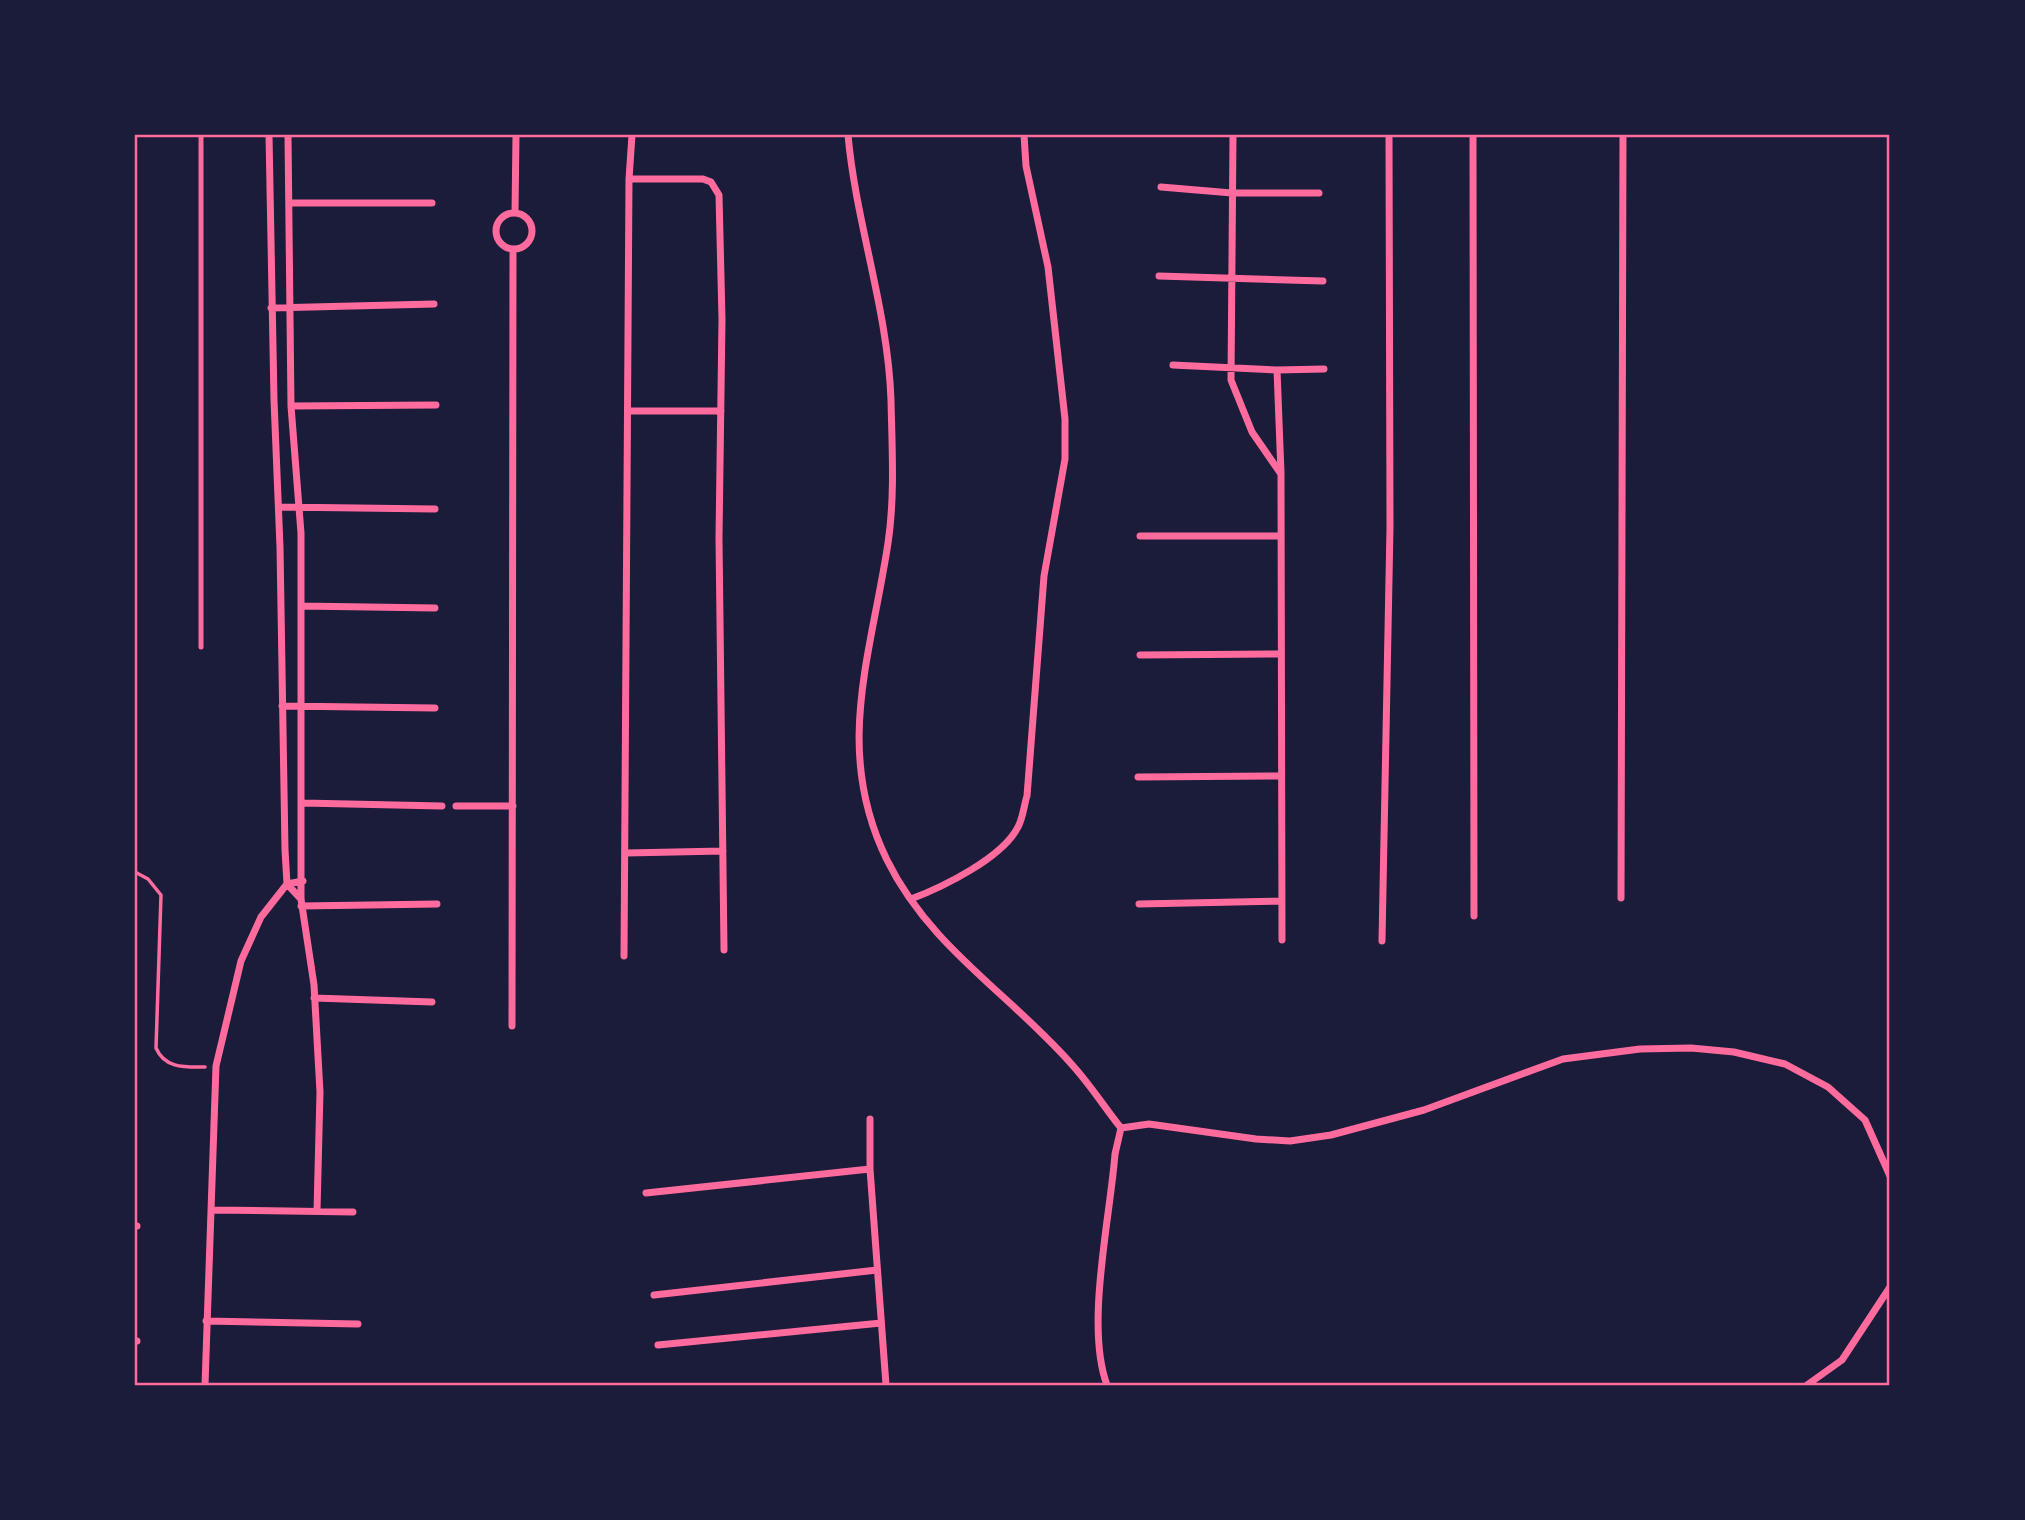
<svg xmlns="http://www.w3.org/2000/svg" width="2025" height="1520" font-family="Figtree,sans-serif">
  <rect width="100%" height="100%" fill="#1b1b3a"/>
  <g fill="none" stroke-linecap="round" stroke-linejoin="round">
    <path stroke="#ff6b9d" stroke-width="3.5" d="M135 872 148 879 161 895 156 1048C165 1069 186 1067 205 1067"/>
    <path stroke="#ff6b9d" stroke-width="5" d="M201 135V647"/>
    <path stroke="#ff6b9d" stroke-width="7" d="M269 135 274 400 280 547 285 850 287 884 301 899
      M288 135 291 406 301 533V899L314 985 320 1092 317 1211
      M848 135C856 224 888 310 891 400 892 447 895 497 888 543 871 656 833 750 887 860 930 948 1013 996 1074 1067 1091 1086 1105 1108 1121 1128L1115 1154C1110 1219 1085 1326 1107 1385
      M1233 135 1231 380 1252 432 1281 474 1282 940
      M1473 135 1474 916
      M629 179H703L711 182 719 195 722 319 719 538 724 950
      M1161 187 1232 193H1319
      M289 203H432
      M515 213 516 135
      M496 231a18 18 0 1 1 36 0a18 18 0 1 1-36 0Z
      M1159 276 1323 281
      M271 308 434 304
      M1173 365 1277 370 1281 473
      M1277 370 1324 369
      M291 406 436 405
      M628 411H721
      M279 507 435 509
      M1140 536H1281
      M301 606 435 608
      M1140 655 1281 654
      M282 706 435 708
      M1138 777 1281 776
      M302 803 442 806
      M456 806H513
      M626 853 723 851
      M1621 898 1623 135
      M911 899C943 887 1002 858 1018 827 1023 818 1024 805 1027 796L1044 576 1065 459V419L1048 267 1026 166 1024 135
      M1139 904 1282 901
      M301 906 437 904
      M1382 941 1390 527 1389 135
      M624 956 629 179 632 135
      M314 998 432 1002
      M512 1026 513 249
      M870 1119V1169L886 1385
      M1121 1128 1149 1124 1256 1139 1290 1141 1331 1135 1424 1110 1563 1059 1640 1049 1691 1048 1734 1052 1785 1064 1828 1087 1865 1120 1890 1176
      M646 1193 870 1169
      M212 1210 353 1212
      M135 1226H137
      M654 1295 877 1270
      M206 1321 358 1324
      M135 1341H137
      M658 1345 881 1323
      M205 1385 216 1066 241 961 261 917 287 884 303 881
      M1807 1385 1842 1360 1890 1287"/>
  </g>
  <rect width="2025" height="1520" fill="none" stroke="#1b1b3a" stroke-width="273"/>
  <rect x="136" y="136" width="1752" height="1248" fill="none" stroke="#ff6b9d" stroke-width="2.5"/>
</svg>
